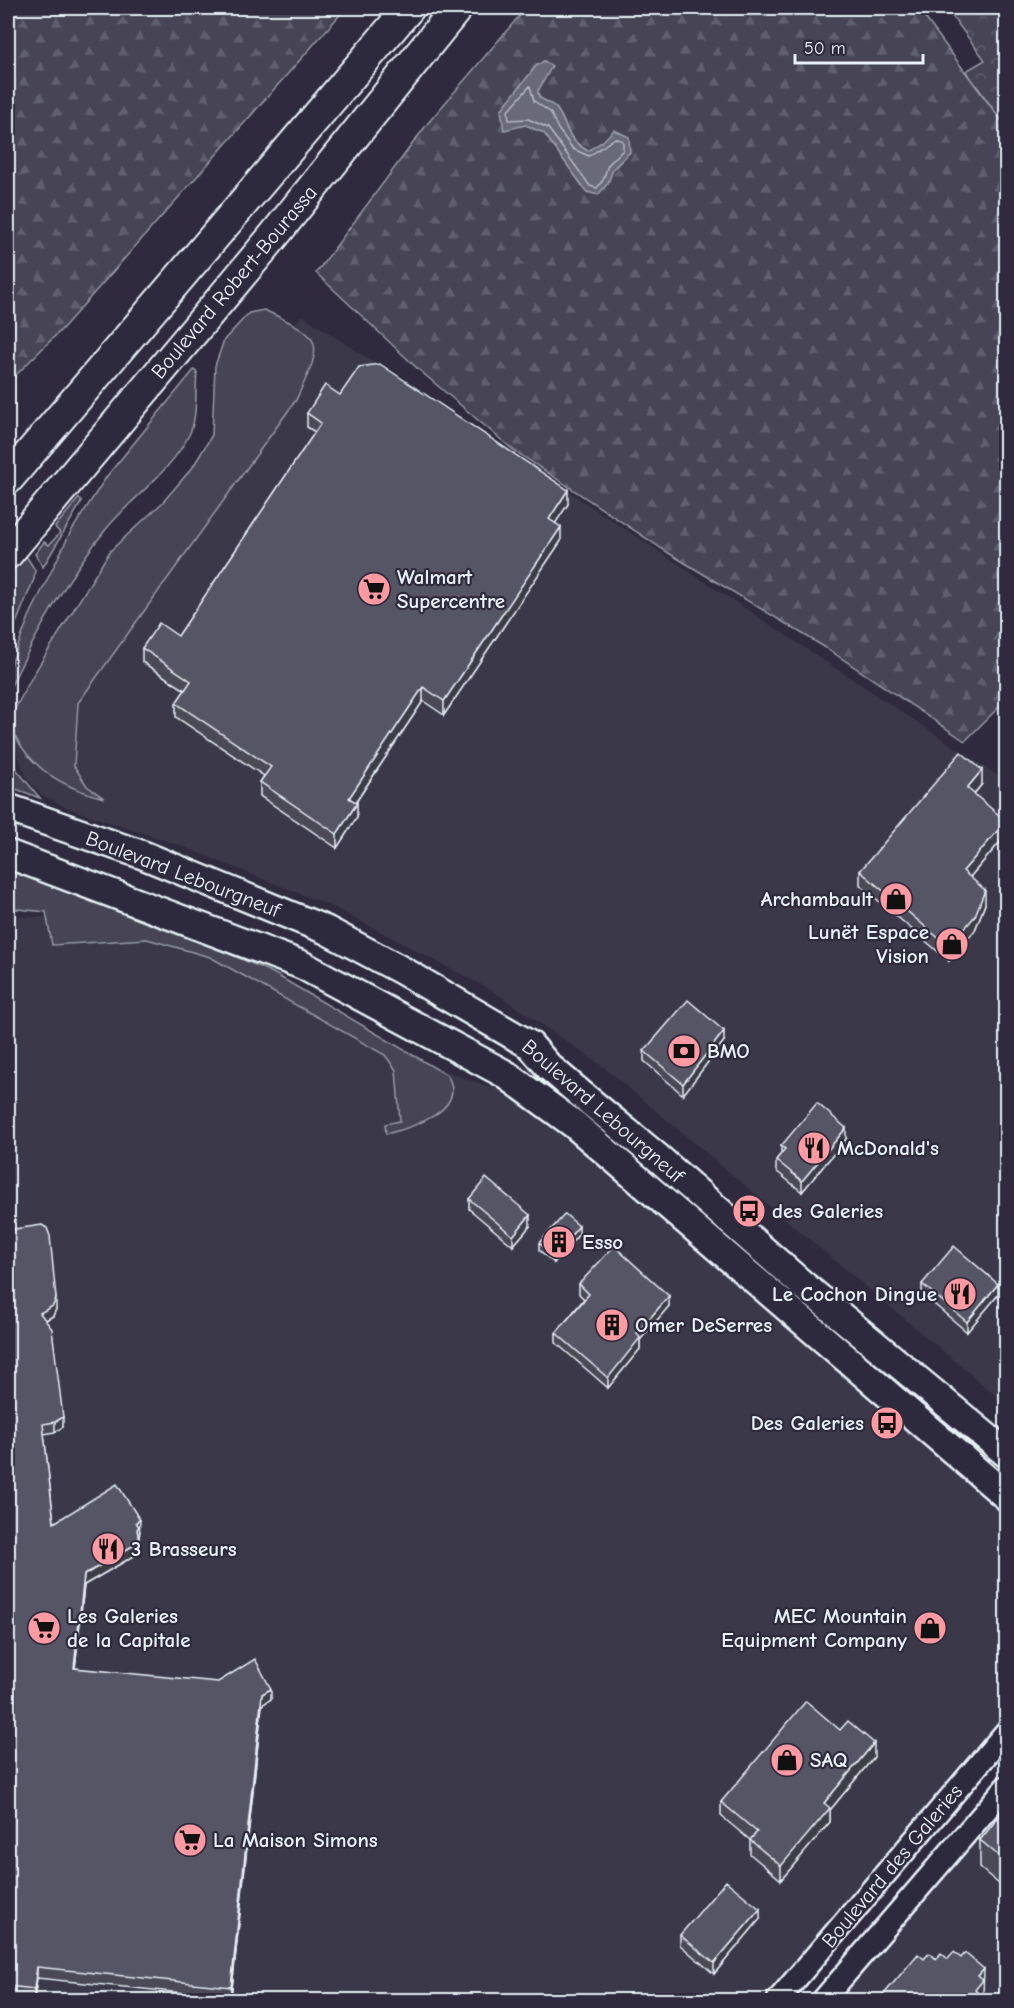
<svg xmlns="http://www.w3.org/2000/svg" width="1014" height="2008" font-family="'Comic Neue',sans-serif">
  <defs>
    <pattern id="forest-firs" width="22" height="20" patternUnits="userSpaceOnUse" patternTransform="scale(1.5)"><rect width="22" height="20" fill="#464455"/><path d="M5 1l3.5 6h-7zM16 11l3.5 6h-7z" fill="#615f6e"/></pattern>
    <pattern id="park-crowns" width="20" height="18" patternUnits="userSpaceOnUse" patternTransform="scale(1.5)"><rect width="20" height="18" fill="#464455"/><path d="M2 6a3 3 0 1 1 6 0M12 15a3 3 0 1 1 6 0" fill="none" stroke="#615f6e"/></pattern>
  </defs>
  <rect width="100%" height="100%" fill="#2f2a3d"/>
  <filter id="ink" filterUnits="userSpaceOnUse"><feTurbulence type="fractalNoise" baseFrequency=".0167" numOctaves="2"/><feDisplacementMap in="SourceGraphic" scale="12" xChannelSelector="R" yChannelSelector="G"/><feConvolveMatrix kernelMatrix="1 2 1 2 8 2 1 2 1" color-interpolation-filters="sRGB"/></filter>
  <g filter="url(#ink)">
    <path fill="#3b3749" d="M302 315 1006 781V1404L601 1065 491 990 337 909 179 845 69 809 41 794 26 777 8 729V716Z
      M8 916 40 917 175 933 240 956 401 1054 491 1088 505 1074 1006 1497V1732L778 2000H8Z
      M1006 1782V2000H821Z"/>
    <path fill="#464455" stroke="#979aa6" stroke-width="1.5" d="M264 310C326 338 324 341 296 400L78 703 74 766 87 786 104 798C60 787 23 765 9 720L33 675 110 551 162 503 193 467 212 435 215 366 224 340 249 313Z
      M194 370 197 372C195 391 198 418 189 435 172 470 132 498 107 528 67 577 35 635 8 692V672L29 617 70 533 107 476Z
      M79 498 82 501 43 567 35 554 44 542 49 545 60 533 55 527Z
      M26 556 35 570 34 579 8 643V576Z
      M8 759 40 798 8 786Z
      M8 871 140 914 273 973 447 1075C469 1110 411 1128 386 1134L385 1124 400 1121 396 1070 385 1055 210 957 147 939 52 945 46 912 8 908Z"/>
    <path fill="url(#forest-firs)" stroke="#979aa6" stroke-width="1.5" fill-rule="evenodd" d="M8 8H346L63 328 8 383Z
      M526 8H918L1006 127V700L965 741 826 648 667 552 512 449 418 369 316 273 428 123ZM544 61 551 66 538 91 539 98C544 100 552 104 556 108 569 125 564 137 588 151L602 142 630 152 613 169 608 183 587 192 544 133 526 125Z"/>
    <path fill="url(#park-crowns)" stroke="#979aa6" stroke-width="1.5" d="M946 8H1006V127L966 71 985 60Z"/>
    <path fill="#696978" stroke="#9c9fab" stroke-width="1.5" d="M544 61 552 66 538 91 539 97C543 100 552 104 556 108 568 124 564 138 588 151L602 142 614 130 629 137 630 152 613 169 608 183 598 195 587 192 544 133 526 125 504 130 501 110 536 66Z"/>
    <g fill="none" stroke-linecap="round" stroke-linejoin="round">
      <path stroke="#b5bbc5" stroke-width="1.5" d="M530 86 534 101 550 112 558 129 573 149 589 156 615 138 623 141V150L608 165 603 180 597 188 590 186 548 128 528 119 509 120 508 111Z"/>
      <g stroke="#e8f1f8" stroke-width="26">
        <path id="minor" d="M778 2000 1006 1732
          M823 2000 1006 1787"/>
      </g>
      <g stroke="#e8f1f8" stroke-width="32">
        <path id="major" d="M8 808 143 855 326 930 403 971 530 1045 549 1067 582 1095 656 1156 802 1284 1006 1453
          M8 854 302 965 505 1074 575 1125 1006 1496"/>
      </g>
      <g stroke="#e8f1f8" stroke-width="34">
        <path id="highway" d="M8 479 409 8
          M8 553 272 238 457 8"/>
      </g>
      <use href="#minor" stroke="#2f2a3d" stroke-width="21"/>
      <use href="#major" stroke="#2f2a3d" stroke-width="27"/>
      <use href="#highway" stroke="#2f2a3d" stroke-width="30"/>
    </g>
    <path fill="#4b4957" stroke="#e8f1f8" stroke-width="1.5" d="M340 395 568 504 555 523 561 541 444 715 423 701 356 802 357 817 337 848 260 796V782L264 776 176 717V703L185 690 142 662V648L178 636 315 432 307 427V413Z
      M982 784 974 794 1006 835 970 877 985 904 975 930 949 961 860 885V871Z
      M724 1041 683 1095 644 1061V1051Z
      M846 1139 802 1192 776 1171V1160L781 1154V1146Z
      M469 1199 530 1226 513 1246 469 1209Z
      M8 1230 56 1309 53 1316 46 1320 63 1427 55 1432 44 1434 54 1523 140 1531 139 1538H138L139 1553 84 1585 75 1668 271 1699 262 1705 231 1998 37 1978 34 2000 8 1997Z
      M579 1234 554 1263 539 1250V1243Z
      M579 1284 669 1306 640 1340V1349L608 1388 556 1343V1333L584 1299 579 1294Z
      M922 1284 998 1295 967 1332 922 1294Z
      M840 1730 874 1757 830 1810V1822L781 1880 750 1854V1840L721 1816V1802Z
      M1006 1808V1890L980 1868V1840Z
      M760 1919 714 1974 680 1945V1935Z"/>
    <path fill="#3d3c47" stroke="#e8f1f8" stroke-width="1.5" d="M568 490V504L549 533V519Z
      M561 527V541L444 715V701Z
      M423 687V701L349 812V798Z
      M982 770V784L967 802V788Z
      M357 803V817L337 848V834Z
      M1006 821V835L963 885V871Z
      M985 890V904L975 930 949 961V947Z
      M724 1031V1041L683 1095V1084Z
      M846 1128V1139L802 1192V1181Z
      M530 1215V1226L513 1246V1236Z
      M579 1226V1234L554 1263V1255Z
      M998 1284V1295L967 1332V1322Z
      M669 1296V1306L640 1340V1349L608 1388V1378L637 1333Z
      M56 1298V1309L53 1316 40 1323V1313Z
      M63 1417V1427L55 1432V1422Z
      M140 1520 139 1538 137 1539 136 1522Z
      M139 1542V1553L84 1585 74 1678V1668L84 1575Z
      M271 1689V1699L262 1705 231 1998V1987L262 1694Z
      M874 1743V1757L830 1810V1822L781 1880V1866L824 1803Z
      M760 1909V1919L714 1974V1963Z
      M37 1967V1978L34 2000V1989Z
      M984 1969 983 1994 978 2001H970L975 1990 978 1976Z"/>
    <path fill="#575565" stroke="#e8f1f8" stroke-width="1.5" d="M380 364 568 490 549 519 561 527 444 701 423 687 349 798 357 803 337 834 260 782 271 767 176 703 191 681 142 648 159 623 178 636 321 423 307 413 325 385 340 395 359 367Z
      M961 752 982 770 967 788 1006 821 963 871 985 890 975 916 949 947 860 871Z
      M688 1000 724 1031 683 1084 644 1051Z
      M817 1103 846 1128 802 1181 776 1160 785 1149 781 1146Z
      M486 1178 530 1215 513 1236 469 1199Z
      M565 1214 579 1226 554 1255 539 1243Z
      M42 1225 47 1228 50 1236 56 1298 53 1306 40 1313 52 1329 63 1417 55 1422 43 1424 54 1523 117 1484 140 1520 136 1522 139 1527 137 1529 139 1542 84 1575 74 1668 218 1682 255 1659 271 1689 262 1694 231 1987 37 1967 34 1989 8 1986V1230Z
      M614 1246 669 1296 637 1333 640 1338 608 1378 556 1333 589 1294 579 1284Z
      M954 1246 998 1284 967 1322 922 1284Z
      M806 1701 840 1730 848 1721 874 1743 824 1803 830 1808 781 1866 750 1840 757 1832 721 1802Z
      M1006 1808V1862L980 1840Z
      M726 1881 760 1909 714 1963 680 1935Z
      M954 1952 961 1958 965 1953 984 1969 978 1976 983 1980 975 1990 977 1992 970 2001H878L918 1954 924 1959 929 1953 936 1959 941 1953 948 1959Z"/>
  </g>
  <defs>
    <g id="supermarket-disc" transform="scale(1.725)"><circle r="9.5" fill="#ff9aa2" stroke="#2f2a3d"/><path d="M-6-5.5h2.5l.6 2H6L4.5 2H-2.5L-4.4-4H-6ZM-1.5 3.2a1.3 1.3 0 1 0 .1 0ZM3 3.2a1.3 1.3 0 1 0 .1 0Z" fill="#111"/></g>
    <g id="shop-disc" transform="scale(1.725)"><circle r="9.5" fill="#ff9aa2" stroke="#2f2a3d"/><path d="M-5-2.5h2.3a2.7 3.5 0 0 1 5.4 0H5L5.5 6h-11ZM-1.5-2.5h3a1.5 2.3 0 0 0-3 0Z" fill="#111"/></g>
    <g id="bank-disc" transform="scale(1.725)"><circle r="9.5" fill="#ff9aa2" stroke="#2f2a3d"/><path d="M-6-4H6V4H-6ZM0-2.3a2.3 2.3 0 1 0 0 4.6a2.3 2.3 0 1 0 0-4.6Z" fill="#111"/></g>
    <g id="restaurant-disc" transform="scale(1.725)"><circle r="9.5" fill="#ff9aa2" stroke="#2f2a3d"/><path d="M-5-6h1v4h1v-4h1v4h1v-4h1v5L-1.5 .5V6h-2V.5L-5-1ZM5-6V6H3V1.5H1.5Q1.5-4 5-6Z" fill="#111"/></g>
    <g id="bus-disc" transform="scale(1.725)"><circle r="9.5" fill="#ff9aa2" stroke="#2f2a3d"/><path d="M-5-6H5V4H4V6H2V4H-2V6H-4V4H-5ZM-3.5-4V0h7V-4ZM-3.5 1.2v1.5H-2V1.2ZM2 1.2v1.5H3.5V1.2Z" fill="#111"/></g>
    <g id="building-disc" transform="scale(1.725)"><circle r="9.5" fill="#ff9aa2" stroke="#2f2a3d"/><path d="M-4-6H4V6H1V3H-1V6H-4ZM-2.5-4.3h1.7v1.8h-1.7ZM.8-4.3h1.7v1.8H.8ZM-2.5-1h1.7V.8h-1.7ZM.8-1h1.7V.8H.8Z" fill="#111"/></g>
  </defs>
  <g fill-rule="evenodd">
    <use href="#supermarket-disc" x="374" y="589"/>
    <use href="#shop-disc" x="896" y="899"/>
    <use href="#shop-disc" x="952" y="944"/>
    <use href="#bank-disc" x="684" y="1051"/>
    <use href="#restaurant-disc" x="814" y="1148"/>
    <use href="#bus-disc" x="749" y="1211"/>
    <use href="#building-disc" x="559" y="1242"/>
    <use href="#restaurant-disc" x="960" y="1294"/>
    <use href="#building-disc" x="612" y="1325"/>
    <use href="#bus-disc" x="887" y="1423"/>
    <use href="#restaurant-disc" x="108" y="1549"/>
    <use href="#supermarket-disc" x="44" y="1628"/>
    <use href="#shop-disc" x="930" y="1628"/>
    <use href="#shop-disc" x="787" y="1760"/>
    <use href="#supermarket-disc" x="190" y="1840"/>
  </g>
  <g text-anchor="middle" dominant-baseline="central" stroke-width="4.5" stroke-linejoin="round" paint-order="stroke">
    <g font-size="21" fill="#e8f1f8" stroke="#2f2a3d">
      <text transform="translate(234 282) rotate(-50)">Boulevard Robert-Bourassa</text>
      <text transform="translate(183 874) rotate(21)">Boulevard Lebourgneuf</text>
      <text transform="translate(603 1111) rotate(41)">Boulevard Lebourgneuf</text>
      <text transform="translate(892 1866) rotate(-50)">Boulevard des Galeries</text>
    </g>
    <g font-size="21" font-weight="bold" fill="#e8f1f8" stroke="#2f2a3d" text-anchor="start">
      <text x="397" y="577">Walmart<tspan x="397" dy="24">Supercentre</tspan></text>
      <text x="873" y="899" text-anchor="end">Archambault</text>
      <text x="929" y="932" text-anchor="end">Lunët Espace<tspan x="929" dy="24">Vision</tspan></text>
      <text x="707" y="1051">BMO</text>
      <text x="837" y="1148">McDonald's</text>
      <text x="772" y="1211">des Galeries</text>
      <text x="582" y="1242">Esso</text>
      <text x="937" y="1294" text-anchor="end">Le Cochon Dingue</text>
      <text x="635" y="1325">Omer DeSerres</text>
      <text x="864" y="1423" text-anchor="end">Des Galeries</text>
      <text x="131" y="1549">3 Brasseurs</text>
      <text x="67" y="1616">Les Galeries<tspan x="67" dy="24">de la Capitale</tspan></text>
      <text x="907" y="1616" text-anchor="end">MEC Mountain<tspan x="907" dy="24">Equipment Company</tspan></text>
      <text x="810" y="1760">SAQ</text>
      <text x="213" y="1840">La Maison Simons</text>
    </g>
  </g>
  <rect width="1014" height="2008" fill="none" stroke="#2f2a3d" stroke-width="30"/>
  <rect x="15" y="15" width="984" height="1978" fill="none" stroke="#e8f1f8" stroke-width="2" filter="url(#ink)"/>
  <path d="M795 54v9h128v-9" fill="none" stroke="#e8f1f8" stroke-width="3"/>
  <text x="804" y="54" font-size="18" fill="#e8f1f8" stroke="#2f2a3d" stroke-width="4.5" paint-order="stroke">50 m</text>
</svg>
